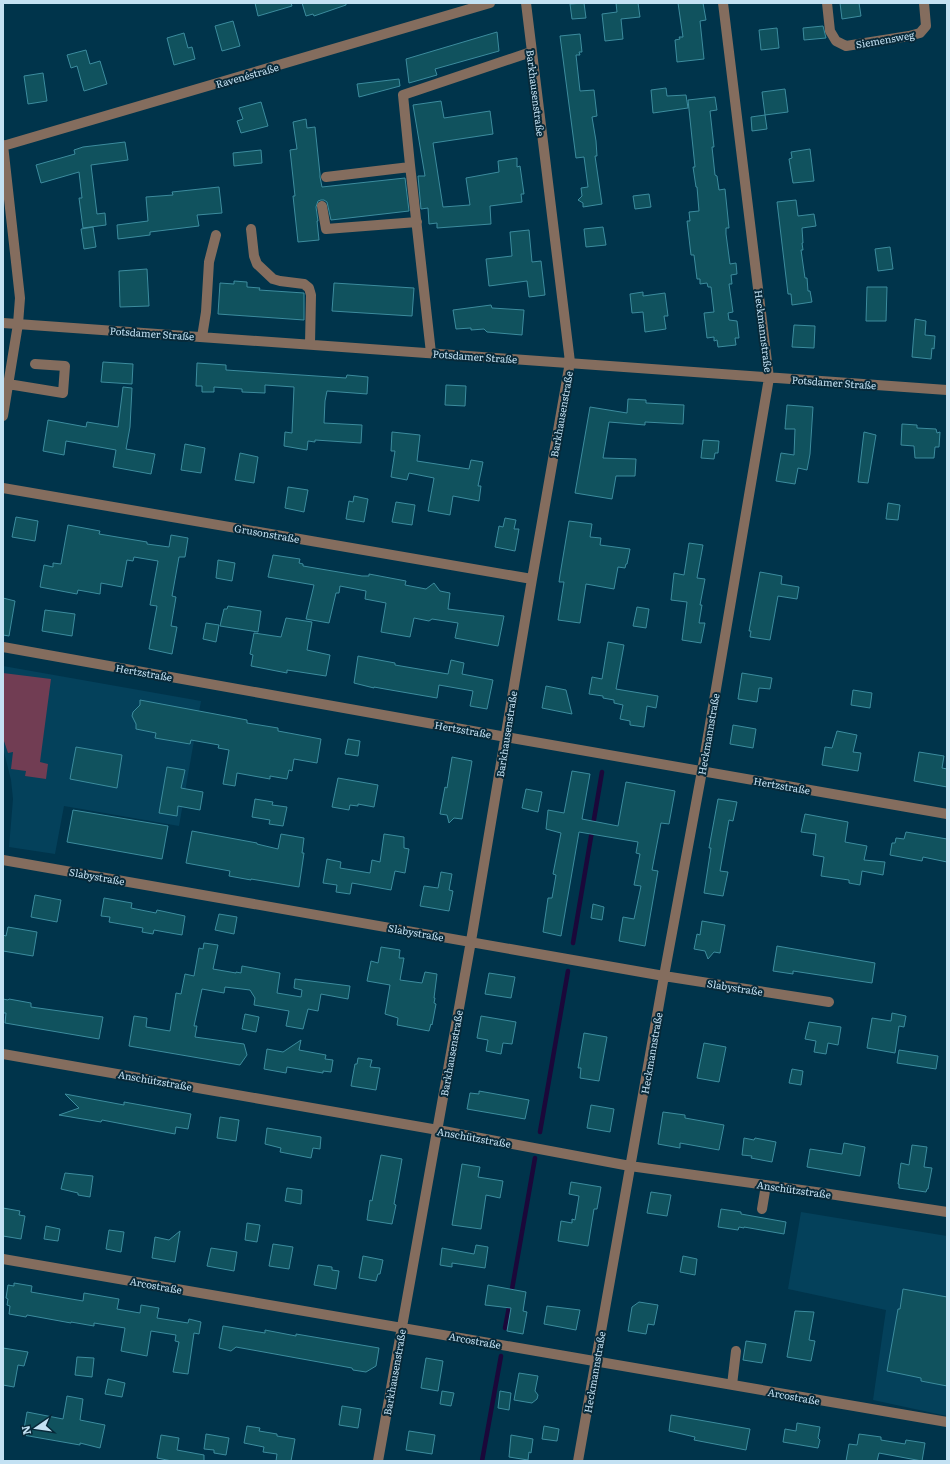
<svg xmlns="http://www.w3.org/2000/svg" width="950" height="1464" font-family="Literata,serif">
  <rect width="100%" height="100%" fill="#00344b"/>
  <path fill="#04415b" d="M3 666 201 701 179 826 64 806 55 854 9 847 13 799 11 780 3 748Z
    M801 1212 947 1236V1416L873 1400 886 1310 788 1289Z"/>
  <path fill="#713d53" d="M3 673 51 679 40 762 48 764 46 779 25 776 26 771 11 769 13 752 8 753 3 738Z"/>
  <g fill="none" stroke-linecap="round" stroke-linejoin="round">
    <path stroke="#1b083a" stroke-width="4.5" d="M573 943 602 772
      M540 1132 568 971
      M511 1295 535 1158
      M505 1328 510 1302
      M482 1461 501 1356"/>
  </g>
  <path fill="#10525e" stroke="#3c8c9e" d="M255 3H291L292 6 258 16Z
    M302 3H346V5L314 16 313 14 306 16Z
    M584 3 586 18 572 19 570 4Z
    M616 3H638L640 17 621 19 623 39 605 41 602 14 617 12Z
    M678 3H703L706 20 700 21 704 59 677 62 675 40 680 39 679 37H683Z
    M840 3H859L861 16 842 19Z
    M233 21 240 46 222 51 215 26Z
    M823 26 826 38 804 40 803 28Z
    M777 28 779 48 761 50 759 30Z
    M497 32 499 51 435 69 437 75 409 83 406 59Z
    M184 33 188 48 192 47 195 59 174 65 167 38Z
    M580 34 582 52H579L580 55H576L580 91 594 90 597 116 592 117 596 141 597 156H595L602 204 583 207V203L578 200 582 196 581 188 588 187 584 157 576 158 560 36Z
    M86 50 90 64 100 61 107 84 84 91 77 66 71 68 67 55Z
    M43 73 47 101 28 104 24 76Z
    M399 79 400 86 359 97 357 84Z
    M666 88 667 96 686 95 688 108 653 113 651 90Z
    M785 89 788 112 765 115 762 92Z
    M715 97 717 110 710 111 714 147H712L715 175 717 176 719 190 725 189 729 228H726V234L730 264 736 263 737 274 731 275 732 284H729L733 312 728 313 729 320 737 321 739 338H735L736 345 718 347 717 340 714 341V337L707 338 704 313 714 312 711 287H708L707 283 700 284V279H697L694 255H691L687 221H690L689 212 699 211 697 187H696L693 167H695L688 100Z
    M441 101 444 118 490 111 493 134 433 143 443 207 470 205 466 178 499 172 498 161 517 158V167L520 166 524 194H521L522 202 490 206 491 224 437 228V223L429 224 428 208 421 209 418 176H425L413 105Z
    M261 102 268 126 241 133 237 121 243 119 239 108Z
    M765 115 767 129 752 131 751 117Z
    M306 119 307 128 315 127 320 174V177L322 187 405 178 409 211 331 220 327 202 324 200H321L318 201 316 207 318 221H317L319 240 298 242 293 196H295L290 150 297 149 293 122Z
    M125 142 128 160 91 165 97 214 105 213 106 225 83 228 79 198H82L79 172 41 183 36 165 75 154 74 150 83 147Z
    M810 149 814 181 793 183 789 159 792 158 791 152Z
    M261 150 262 163 234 166 233 153Z
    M219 187 222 213 197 215 199 226 150 232V235L118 239 117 225 148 221 146 197 173 195 172 192Z
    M649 194 651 207 635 209 633 196Z
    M796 200 798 216 814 214 816 226 802 228 803 243H802L803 250H801L805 278H807L808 291H810L812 302 792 305 791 294H788L777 202Z
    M93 227 96 247 84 249 81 229Z
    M603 227 606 245 586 247 584 229Z
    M529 230 532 262 541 261 545 295 529 297 527 281 489 286 486 259 512 256 510 232Z
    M890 247 893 269 878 271 875 249Z
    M147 269 149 306 120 307 119 271Z
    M234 281 247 282V287L260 288 259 290 304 293V320L218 314 220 283 234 284Z
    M334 283 414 288 412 316 332 311Z
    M867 287H887L886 321H866Z
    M643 292V296L665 293 668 316H664L666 329 645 332 643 312 632 313 630 294Z
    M491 305 492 308 524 310 522 335 487 332 484 329 471 330V328L456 329 453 310Z
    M915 319 926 321 925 335 935 336 934 349 932 348 931 359 912 357Z
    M794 325 815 326 814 348 792 347Z
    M103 362 133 364 132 384 101 382Z
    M197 363 226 365V370L346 378 347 375 368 377 367 394 327 391 325 401 324 423 362 425 361 443 315 440V442L308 441 307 450 284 446 285 432 292 433 294 387 265 385V393L242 392V389L214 387V392H202V386H196Z
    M446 385 466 386 465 406 445 405Z
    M123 387 132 388 130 427 126 449 155 454 151 474 113 467 116 450 66 441 64 455 43 451 48 420 86 427 87 422 118 427Z
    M628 399 646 400V403L684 405 683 424 645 422V425L609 422 603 458 636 459 635 476H616L612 499 575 493 590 407 627 413Z
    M787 405 813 407 810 454 807 470 798 468 795 484 776 481 781 453 794 455 795 429H785Z
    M902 424 917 425V428L936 429 937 433 940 432 939 447H935L934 458H915L914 446 901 445Z
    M392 432 420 435 417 461 469 469 471 460 483 462 478 486H481L479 501 453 496 450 515 428 511 434 478 409 473 407 480 391 477 395 451H391Z
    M864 432 876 435 868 483 858 482Z
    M703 440 719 441 718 453H715L714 459 701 458Z
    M185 444 205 448 201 473 181 470Z
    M240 453 258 457 254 483 235 480Z
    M288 487 308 490 304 512 285 508Z
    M354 496 368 499 364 522 346 519 349 501 353 502Z
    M396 502 415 505 412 525 392 522Z
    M888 503 900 505 898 520 886 519Z
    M16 517 38 521 35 541 12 537Z
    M505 518 516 520 514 529H519L515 551 495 547 499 526 503 527Z
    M569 521 592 524 590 537 601 538 600 545 630 549 627 564H626L625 568 618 567 614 589 586 584 580 623 558 620 564 582H559L560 575Z
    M68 525 100 531 99 534 147 542V544L169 547 171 535 188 538 185 557H179L172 596 176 597 171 626 177 627 172 654 149 649 157 606 150 605 158 561 134 557 133 561 127 560 122 587 101 583 100 594 78 590 77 594 40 587 44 565 53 567V563L61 564Z
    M689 543 703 545 697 578 705 579 700 605H702L699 623H705L701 643 682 640 687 602 671 600 674 573 684 575Z
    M273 555 300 559 299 563 303 564V566L362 576H369V574L406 581 405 585 426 589 434 583 440 591 450 593 448 609 504 616 498 646 455 638 458 623 432 619 429 621 414 618 410 637 381 632 386 603 365 599 366 591 340 586 339 593H336L329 623 306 619 314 585 268 577Z
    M218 560 235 563 232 581 216 578Z
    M760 572 782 576 781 584 799 587 797 599 778 596 770 640 750 637 751 631H749Z
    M3 598 15 601 9 636 3 635Z
    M228 606 261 611 258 632 220 626 224 609H227Z
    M637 607 649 609 646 628 633 626Z
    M45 610 75 614 72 636 42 631Z
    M286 618 312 622 307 650 330 655 326 676 287 670V673L251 666 253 655 250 654 254 633 281 637Z
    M206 623 219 625 216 642 203 639Z
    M608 642 624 645 616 689 658 696 656 708 647 706 644 727 630 725V721L620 719 623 705 614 703V700L603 698V696L589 694 592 677 602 679Z
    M358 656 395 663V665L448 674 451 660 464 663 462 674 493 680 487 709 470 706 473 691 439 685 437 698 385 689 374 687V688L354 683Z
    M742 673 772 678 770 689 759 688 757 702 738 699Z
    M546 686 566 690 572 714 542 708Z
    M853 690 872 693 870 708 851 705Z
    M140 700 247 720V723L278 728V731L321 739 317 763 294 759 292 771 289 770 287 779 270 776V779L237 773 235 786 223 784 229 750 218 748 219 745 191 740 190 744 155 738 156 733 136 729V724L132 716 133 712 140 705Z
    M733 725 756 729 753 748 730 744Z
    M837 731 857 735 853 752 861 753 858 771 822 765 825 747 832 748Z
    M348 739 360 741 358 756 345 754Z
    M76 747 122 755 117 788 70 779Z
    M919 752 944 756 942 768 947 769V787L914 781Z
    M452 757 472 761 462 819 454 818 449 823 447 815 440 814 445 787 447 788Z
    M167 767 185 770 181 788 203 792 200 810 178 806 177 816 159 813Z
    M572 771 590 774 582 819 618 826 626 782 675 791 669 824 661 823 652 870 658 871 645 946 619 941 623 917 634 919 641 886 634 885 640 854 636 853 638 842 579 832 561 936 543 932 548 898H552L556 875 553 874 561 833 546 829 548 810 564 813Z
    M338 778 378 785 374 807 358 804V806L350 805 349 810 332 807Z
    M526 789 542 792 538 812 522 808Z
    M255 799 273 802 272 805 287 807 283 826 269 824 270 820 252 817Z
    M718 799 737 802 733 821 729 820 720 871 728 872 723 896 704 893 711 848H709Z
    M73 810 168 826 162 859 67 842Z
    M805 814 848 822 845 842 867 846 864 860 885 862 883 875 862 871 860 885 849 883V880L821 876 824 857 813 855 816 834 801 832Z
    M192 831 257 843V844L278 849 281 834 304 838 302 853H304L299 887 251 879V880L229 876 230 871 186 863Z
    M906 832 947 839V862L923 857 922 861 890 855 892 843H895L896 838 904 839Z
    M384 834 404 837V848L409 849 405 873 395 871 391 890 352 883 350 894 336 892 337 885 323 883 327 859 341 862 340 868 370 873 372 860 380 862Z
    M441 872 452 874 449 890 453 891 449 911 420 906 424 886 438 888Z
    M35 895 61 900 57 922 31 917Z
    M104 898 132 903 131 908 156 913 157 910 185 916 182 935 154 930 153 934 142 932 143 928 109 922 110 917 101 916Z
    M593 904 604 907 602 920 591 918Z
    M219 914 237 917 234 934 215 930Z
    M702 921 725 925 720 953 714 952 708 959 705 951 694 949 697 934 700 935Z
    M8 927 37 932 33 956 3 951V935L6 936Z
    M204 943 218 945 213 969 236 973V972L241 973 242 966 280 973 277 993 301 997 302 990 294 988 295 979 350 986 348 999 321 994 318 1011 308 1009 303 1029 286 1026 289 1011 254 1005 255 998 250 990 225 987 224 993 202 989 194 1026H197L195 1037 244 1044 247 1055 240 1065 129 1046 134 1016 147 1018 146 1027 170 1031 176 993 181 994 185 974 194 976 199 948 203 949Z
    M777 946 875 963 872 983 793 971V974L773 971Z
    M381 947 400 950 399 958H404L400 980 422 983 425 972 437 974 434 998H435L434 1003 436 1004 432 1025 431 1024 429 1031 397 1025 398 1018 385 1014 390 985 367 981 371 961 378 963Z
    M489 973 515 977 511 998 485 994Z
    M3 999 8 1000 9 999 31 1003V1007L103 1017 99 1039 5 1023 6 1013H3Z
    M892 1013 906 1016 904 1027 899 1026 895 1053 867 1048 872 1018 891 1021Z
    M245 1014 259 1017 256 1032 242 1029Z
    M481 1016 516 1022 512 1044 503 1043 501 1054 486 1051 488 1040 477 1038Z
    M809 1022 841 1027 838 1045 828 1043 826 1054 814 1052 816 1041 805 1039Z
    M584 1033 607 1037 599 1081 580 1078 581 1068H578Z
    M301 1040 299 1050 326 1055 325 1059 333 1060 331 1072 323 1071V1073L287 1067 286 1073 264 1069 267 1049 283 1052Z
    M704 1043 726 1047 719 1082 697 1078Z
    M899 1050 938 1056 936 1069 897 1063Z
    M358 1058 372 1060 370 1067 380 1068 376 1090 351 1086 355 1064H357Z
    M792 1069 803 1071 801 1085 789 1083Z
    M479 1091 529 1100 525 1119 467 1109 470 1093 479 1094Z
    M65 1094 124 1105V1102L191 1114 188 1129 176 1127 175 1134 102 1120 101 1122 59 1115 79 1108Z
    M591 1105 614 1109 610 1132 587 1128Z
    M663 1112 685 1115V1118L724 1125 719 1150 680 1143V1148L658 1144Z
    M220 1117 239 1120 236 1141 217 1138Z
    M267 1128 321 1137 320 1149 313 1148 311 1158 280 1152 281 1148 265 1144Z
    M744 1138 754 1140 755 1138 776 1142 772 1162 751 1158 752 1156 742 1155Z
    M844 1143 865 1147 860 1176 807 1167 810 1149 842 1154Z
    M912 1145 927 1147 924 1167 932 1168 928 1189H927L926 1192 899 1188V1184H898L901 1163 909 1165Z
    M381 1155 402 1159 394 1204 396 1205 392 1224 367 1220 370 1200 372 1201Z
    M462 1164 480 1167 478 1177 503 1181 500 1198 486 1195 481 1229 452 1225Z
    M65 1173 93 1176 90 1197 78 1195V1193L61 1189Z
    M571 1182 601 1187 597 1209H594L588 1246 558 1241 561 1221 572 1223V1219L575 1220 579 1196 569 1194Z
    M287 1188 302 1190 301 1204 285 1201Z
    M651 1192 671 1195 667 1216 647 1213Z
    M3 1208 20 1211 19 1215 25 1216 21 1239 3 1236Z
    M721 1209 741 1212V1214L786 1222 784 1234 744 1227V1228L739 1227 738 1230 718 1227Z
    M247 1223 260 1225 257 1242 245 1240Z
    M46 1226 60 1229 58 1241 44 1239Z
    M109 1230 124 1232 121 1252 106 1249Z
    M180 1231 175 1262 152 1258 155 1237 169 1240Z
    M273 1244 293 1247 289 1269 269 1266Z
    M476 1245 488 1247 485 1268 459 1264 452 1263V1267L440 1265 442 1248 474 1254Z
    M211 1248 237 1252 234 1271 207 1266Z
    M363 1256 383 1260 380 1274H378L376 1281 359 1278Z
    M683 1256 697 1259 695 1275 680 1272Z
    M318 1265 332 1267V1270L339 1271 336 1289 314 1285Z
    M14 1283 32 1286 31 1292 83 1301 84 1293 119 1299 117 1309 140 1313 141 1305 159 1308 157 1318 188 1323 189 1319 201 1322 199 1334 194 1333 188 1374 173 1372 179 1342 175 1341 176 1335 151 1331 147 1356 121 1351 125 1328 94 1323V1326L71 1322V1323L27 1315 26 1317 9 1314 10 1306 7 1305 8 1299 6 1298 8 1285 14 1286Z
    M488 1285 526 1292 523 1311 527 1312 523 1334 507 1331 511 1308 485 1305Z
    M903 1289 947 1297V1386L921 1381V1378L887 1371 898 1309H900Z
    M639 1302 658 1305 654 1325 648 1324 646 1334 628 1331 632 1307Z
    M547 1306 580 1310 576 1330 544 1324Z
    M795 1311 814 1312 809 1340 815 1341 811 1361 787 1357Z
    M223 1326 265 1333V1330L296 1336V1334L379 1348 376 1366 366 1372 353 1370 352 1368 236 1347 231 1351 219 1348Z
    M746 1341 766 1344 762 1363 743 1360Z
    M3 1348 28 1352 24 1366 18 1365 14 1387 3 1385Z
    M77 1357 94 1358 92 1377 75 1375Z
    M426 1358 443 1361 438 1391 421 1388Z
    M519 1373 538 1376 535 1391 538 1395 537 1399 532 1403 514 1400Z
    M108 1379 125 1383 122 1397 105 1394Z
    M442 1391 454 1393 451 1406 440 1404Z
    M500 1391 511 1393 509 1410 498 1408Z
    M67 1396 83 1399 80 1420 105 1425 100 1448 80 1443V1445L23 1435 27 1412 63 1419Z
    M342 1406 361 1409 358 1428 339 1425Z
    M671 1415 750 1429 746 1450 694 1440 695 1437 669 1431Z
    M797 1423 820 1427 818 1438 820 1440 818 1448 783 1442 785 1429 796 1431Z
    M247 1426 260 1428 259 1431 277 1434V1436L295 1439 291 1461H276L277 1454 263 1452 264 1447 244 1443Z
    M544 1426 559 1429 557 1441 542 1439Z
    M409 1431 435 1435 432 1454 406 1450Z
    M206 1434 229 1438 226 1455 214 1453V1450L204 1449Z
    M859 1434 881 1437V1440L905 1444 906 1440 925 1443 922 1461 879 1453 877 1461H846L849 1444 857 1445Z
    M161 1435 179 1438 177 1450 204 1455V1461H172L157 1458Z
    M511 1435 533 1439 531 1453 529 1452 528 1460 509 1457Z"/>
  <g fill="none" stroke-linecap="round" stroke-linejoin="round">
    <path stroke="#846d5e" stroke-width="10" d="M827 3 830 31 836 41 846 46 909 36 920 33 926 26 924 3
      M3 145 20 298 18 324 3 416
      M3 146 490 3
      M326 177 410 167
      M322 206 326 229 417 222
      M251 229 254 256 257 264 273 279 280 281 304 284 309 288 311 295 310 344
      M3 323 947 390
      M202 337 206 312 209 262 216 235
      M431 353 410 165 403 95 531 52
      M8 384 63 393 65 366 35 364
      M3 488 532 579
      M3 647 506 737 947 814
      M3 860 664 976 829 1002
      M3 1054 438 1130 630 1166 823 1193 947 1212
      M762 1209 766 1185
      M3 1259 947 1422
      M732 1385 736 1351
      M378 1461 471 941 532 579 570 362 526 3
      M578 1461 664 976 702 771 769 378 723 3"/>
  </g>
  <g text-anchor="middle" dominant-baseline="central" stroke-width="4" stroke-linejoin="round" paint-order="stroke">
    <g font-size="10" fill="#c3e1f3" stroke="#072939">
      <text transform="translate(885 39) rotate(-10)">Siemensweg</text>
      <text transform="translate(247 75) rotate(-16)">Ravenéstraße</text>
      <text transform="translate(536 93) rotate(83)">Barkhausenstraße</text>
      <text transform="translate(764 331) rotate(83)">Heckmannstraße</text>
      <text transform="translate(152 333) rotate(4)">Potsdamer Straße</text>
      <text transform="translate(475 356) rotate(4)">Potsdamer Straße</text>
      <text transform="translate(834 382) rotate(4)">Potsdamer Straße</text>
      <text transform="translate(561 414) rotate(-80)">Barkhausenstraße</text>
      <text transform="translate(267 533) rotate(10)">Grusonstraße</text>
      <text transform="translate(144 672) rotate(10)">Hertzstraße</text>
      <text transform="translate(463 729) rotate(10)">Hertzstraße</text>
      <text transform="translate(506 734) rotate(-81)">Barkhausenstraße</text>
      <text transform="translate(708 734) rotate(-80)">Heckmannstraße</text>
      <text transform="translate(782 785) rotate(10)">Hertzstraße</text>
      <text transform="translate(97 876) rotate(10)">Slabystraße</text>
      <text transform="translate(416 932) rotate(10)">Slabystraße</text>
      <text transform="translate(735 987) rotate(9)">Slabystraße</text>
      <text transform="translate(451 1053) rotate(-80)">Barkhausenstraße</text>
      <text transform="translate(651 1053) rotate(-80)">Heckmannstraße</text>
      <text transform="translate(155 1080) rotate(10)">Anschützstraße</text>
      <text transform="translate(474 1137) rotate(10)">Anschützstraße</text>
      <text transform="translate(794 1189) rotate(8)">Anschützstraße</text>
      <text transform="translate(156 1285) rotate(10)">Arcostraße</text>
      <text transform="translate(475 1340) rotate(10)">Arcostraße</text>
      <text transform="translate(394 1372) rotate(-80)">Barkhausenstraße</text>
      <text transform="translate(594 1372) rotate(-80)">Heckmannstraße</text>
      <text transform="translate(794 1396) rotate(10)">Arcostraße</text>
    </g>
  </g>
  <rect width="950" height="1464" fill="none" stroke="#c3e1f3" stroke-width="8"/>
  <g transform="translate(36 1428) rotate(257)" stroke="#072939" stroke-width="3" paint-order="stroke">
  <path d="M0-3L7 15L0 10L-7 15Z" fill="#c3e1f3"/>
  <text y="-6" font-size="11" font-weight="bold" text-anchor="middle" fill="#c3e1f3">N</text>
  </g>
</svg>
